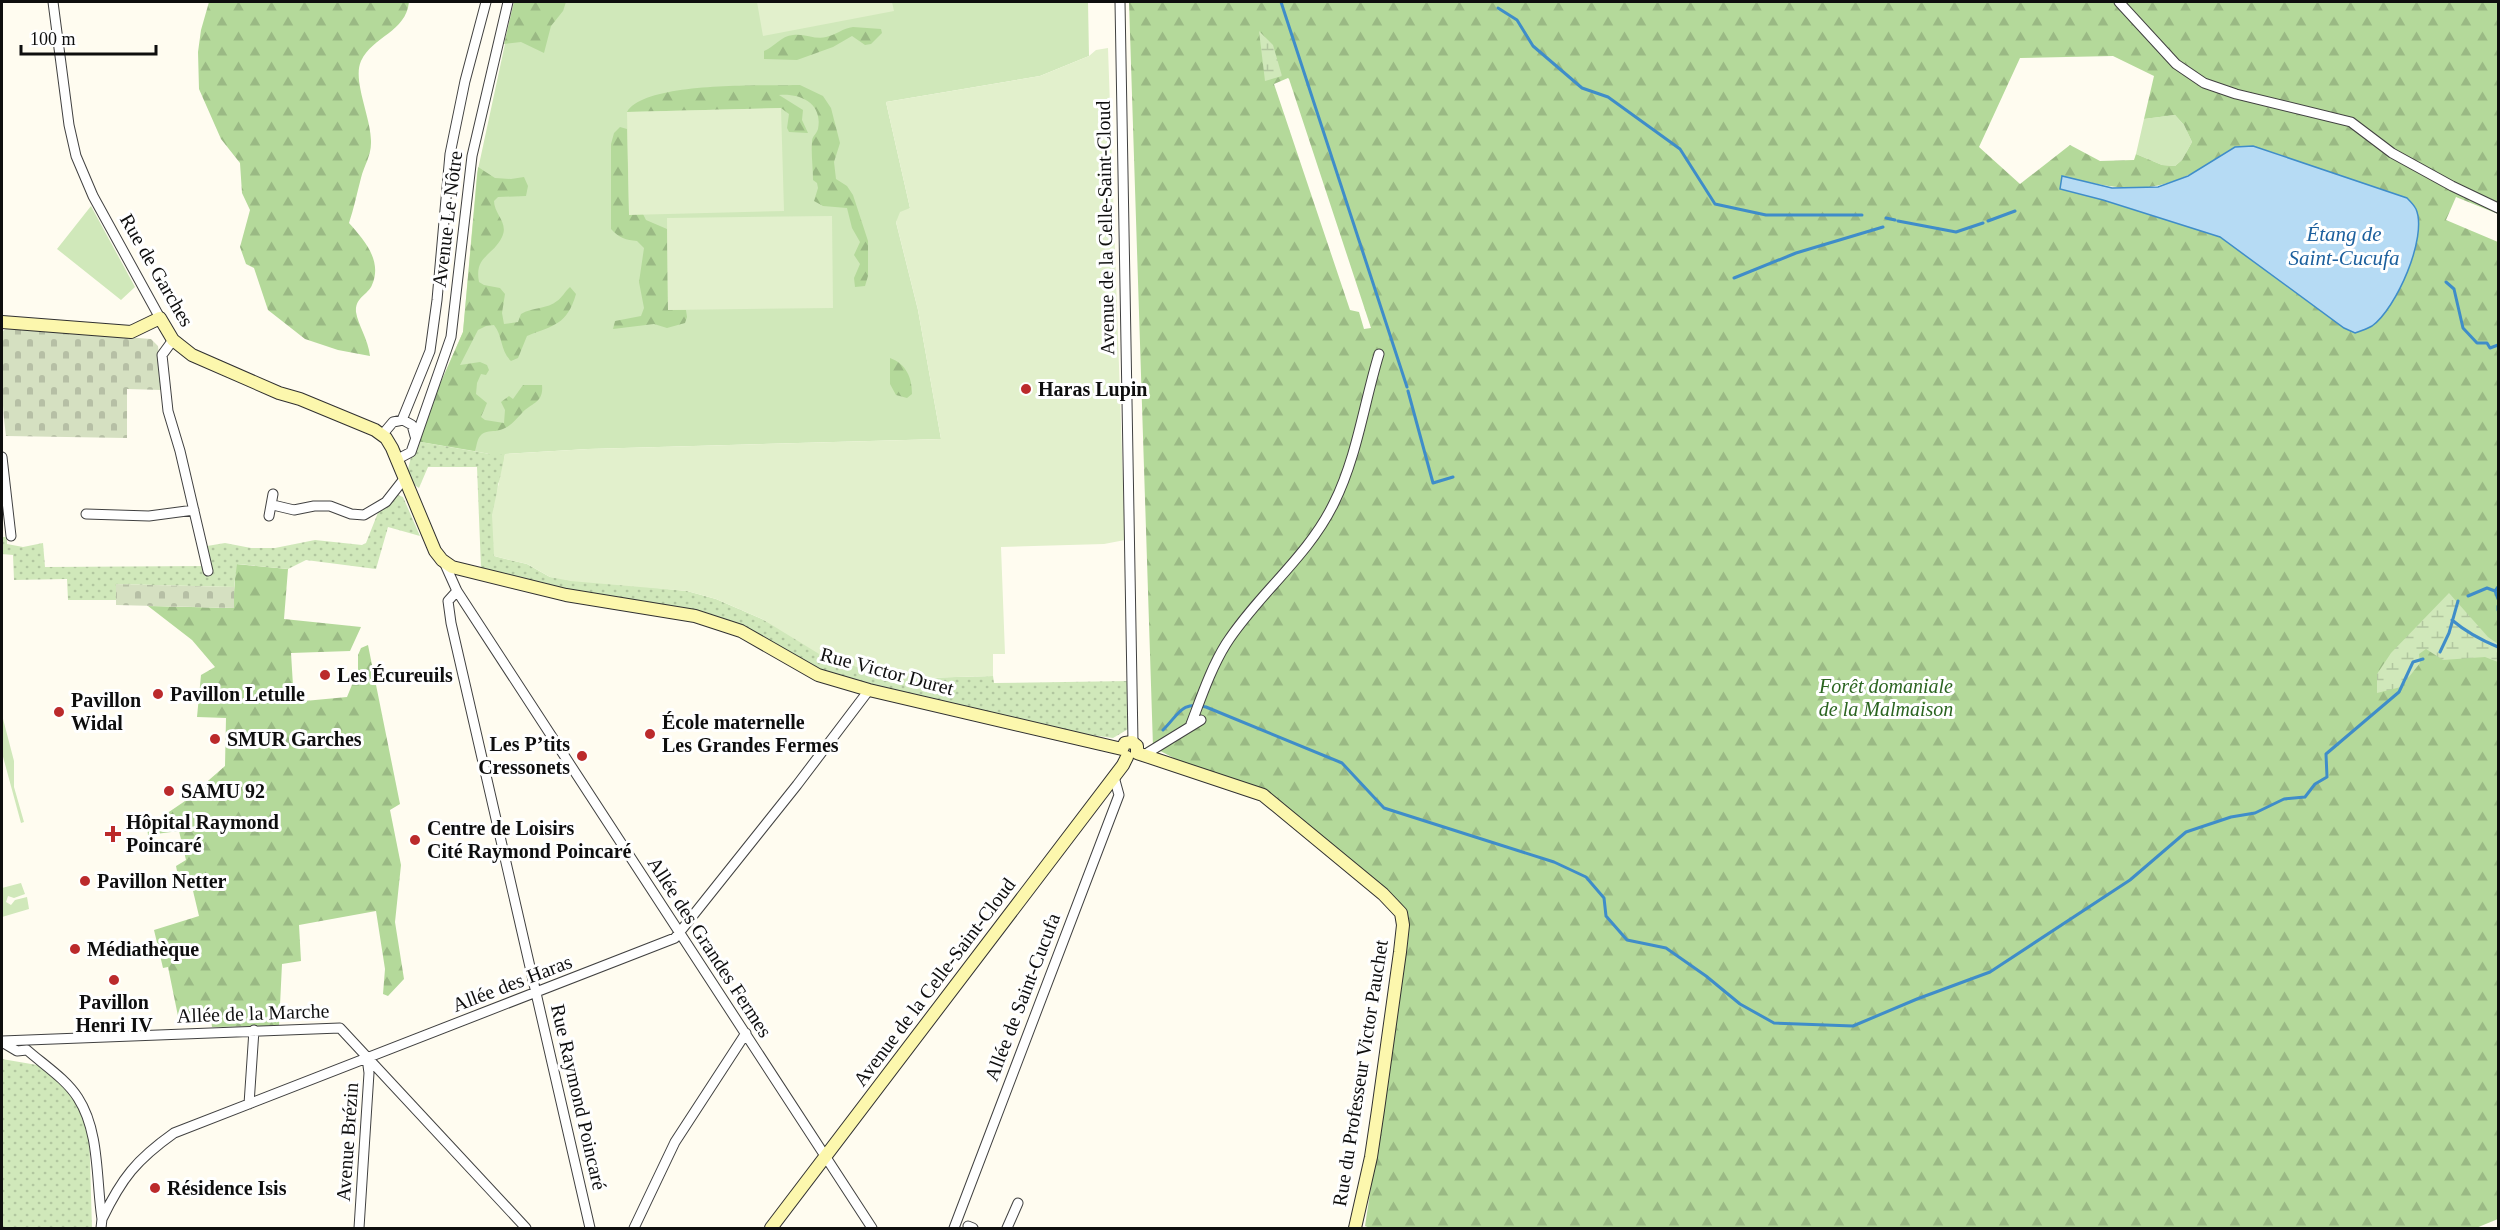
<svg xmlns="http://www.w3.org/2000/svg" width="2500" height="1230" font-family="'Times New Roman',serif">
  <defs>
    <pattern id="forest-firs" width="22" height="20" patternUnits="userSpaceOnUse" patternTransform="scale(1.5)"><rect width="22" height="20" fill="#b4d99a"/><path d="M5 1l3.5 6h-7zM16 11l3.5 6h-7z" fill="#9ab984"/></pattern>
    <pattern id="wetland-marsh" width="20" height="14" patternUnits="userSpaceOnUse" patternTransform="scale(1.5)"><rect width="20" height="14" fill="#d0e8ba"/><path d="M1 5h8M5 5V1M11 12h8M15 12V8" fill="none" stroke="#b1c69f"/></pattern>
    <pattern id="cemetery-stones" width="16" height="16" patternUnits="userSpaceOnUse" patternTransform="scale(1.5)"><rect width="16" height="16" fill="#d5e0c1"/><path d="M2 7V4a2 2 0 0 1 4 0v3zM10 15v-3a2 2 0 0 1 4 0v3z" fill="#b6bfa5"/></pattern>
    <pattern id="park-dots" width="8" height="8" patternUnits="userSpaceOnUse" patternTransform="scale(1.5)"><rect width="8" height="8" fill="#d0e8ba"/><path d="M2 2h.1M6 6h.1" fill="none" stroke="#b1c69f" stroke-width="1.8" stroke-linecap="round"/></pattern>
  </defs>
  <rect width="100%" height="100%" fill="#fffcf0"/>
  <path fill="#d0e8ba" d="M514 2H1088L1089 56 1040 76 886 102 910 208 896 222 918 310 941 439 588 449 505 454H490L415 441 463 332 477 174Z
    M2175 115 2184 125 2192 142 2182 160 2175 166 2162 165 2136 154 2144 119Z
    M91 206 135 287 121 300 57 249Z
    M2 715 14 761V787L24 822 21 823 2 753Z
    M21 883 25 894 14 898 8 896 6 902 11 905 15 900 27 897 29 909 2 917V888Z"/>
  <path fill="url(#forest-firs)" fill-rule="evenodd" d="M209 2H409C406 32 373 36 361 61 352 81 372 119 371 143 371 156 364 166 361 178 357 193 354 208 349 223 363 239 383 260 372 285 368 295 355 297 356 312 358 325 368 339 370 356L338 350 305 339 268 310 254 268 246 264 240 247 250 210 242 193 240 163 221 139 199 89 198 52 201 30Z
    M514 2H566L563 11 551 26 544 53 521 42 504 44Z
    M1129 2H2498V214L2456 197 2446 220 2498 242V1219L2476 1228H1370L1365 1226 1386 1089 1401 913 1263 795 1181 762 1153 747ZM2113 56 2154 76 2144 119 2175 115 2184 125 2192 142 2182 160 2175 166 2162 165 2136 154 2134 160 2100 161 2070 145 2020 184 1979 147 2020 58ZM1288 78 1289 79 1371 328 1364 329 1359 312 1350 310 1274 84ZM2204 167 2407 198 2416 208 2419 222 2415 248 2403 281 2394 300 2355 333 2344 328 2220 237 2103 200 2061 189 2062 176C2119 190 2151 197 2204 167Z
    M853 27 881 29 882 33 871 44 865 45 852 36 833 47 797 60 764 59V51C774 47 781 36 793 35 804 33 816 40 826 37 836 35 843 28 853 27Z
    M800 85 823 96 831 108 840 143 834 162 836 179 847 186 853 195 868 241V276L865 286 855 287 854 278 860 264 854 255 860 242 852 228 847 208 823 206 814 201 818 188 817 183 813 180C813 167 811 154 812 142 812 136 816 135 818 129 823 103 800 93 779 95L803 110 802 120 808 133 789 132 787 128 789 114 781 108 627 112C645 81 764 86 800 85Z
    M620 127 627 129 629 214H643L646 220 667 229 668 310H686L687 317 685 323 667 328 654 324 613 329 615 321 641 316 644 308 639 282 644 248 637 241C626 240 619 238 611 229V144L614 133Z
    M478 167 495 178 511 179 524 177 528 186 526 196 498 197 494 201C494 214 509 223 502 237 493 256 474 256 479 282L484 285 500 288 505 294 502 313 504 324 518 322 521 314C532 307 548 309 557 301 562 298 565 291 570 287L576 294C567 325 554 325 527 336L518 358 511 361C500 351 503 336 494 325L486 326 478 330 460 365 480 362 487 365 489 370 486 375 481 374 477 383 476 394 487 403 481 417 485 420 504 423 505 410 501 402 509 396 513 399 523 385H542C544 403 531 403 522 413 515 420 511 427 500 430 494 432 488 430 482 434 477 438 477 445 475 451L415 441 463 332Z
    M890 358C906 364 912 377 912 394L907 398 896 395 890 384Z
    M236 564 288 569 284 619 361 627 350 651 291 653 294 702 347 697 358 670V655L361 648 368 645 400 804 390 810 401 865 395 922 404 979 388 996 383 994 385 969 376 911 299 925 301 961 282 964 279 1026 212 1027 211 1019 179 1021 168 967 163 968 154 930 199 916 189 874 178 876 176 866 186 860 179 831 148 835 147 827 185 801 225 766 226 718 197 717 201 675 215 667 192 640 148 606 233 608Z"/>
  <path fill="url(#wetland-marsh)" d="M1259 31 1273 45 1282 76 1265 81Z
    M2449 593 2488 637 2498 644V662L2485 657 2443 660 2426 649 2419 654 2420 663 2401 687 2377 693V674L2391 653Z"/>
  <path fill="url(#cemetery-stones)" d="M7 328 151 339 158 346 162 390 127 389V438L6 436C1 401 2 367 3 331Z
    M116 584 234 587V608L116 605Z"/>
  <path fill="url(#park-dots)" d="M415 441 490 454H505L502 476 498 484 494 556 527 564 550 577 687 591 716 599 762 619 849 665 919 678 993 676 994 683 1130 681V728L1113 738 1083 734 826 674 736 623 711 615 578 596 481 568 477 467H428L419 488 413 484 407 473Z
    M398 495 403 497 420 536 388 527 376 569 306 560 288 569 237 564 234 587 116 584V600H68L67 579 14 580 13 555 2 554V537H7V544L23 547 43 543 45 567 209 566 207 546 225 543 251 548H275L315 540 362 545 366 543 379 510Z
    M2 1059 37 1065 68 1090 80 1105 89 1129 92 1228H2Z"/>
  <path fill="#e2f0cc" d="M757 2H892L894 11 763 36Z
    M1108 48 1125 540 1104 544 1001 547 1005 654H993V676L919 678 849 665 824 657 762 619 716 599 687 591 570 581 550 577 527 564 494 556 492 515 505 454 588 449 941 439 918 310 896 222 900 212 910 208 886 102 1040 76 1089 56 1096 50Z
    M781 108 784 211 629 215 627 112Z
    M832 216 833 308 668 310 667 218Z"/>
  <path fill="#b6dbf4" stroke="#3f8dc9" stroke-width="1.5" d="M2253 146 2407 198C2410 201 2414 205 2416 209 2428 237 2396 309 2372 326 2367 329 2361 331 2355 333L2344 328 2220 237 2103 200 2060 189 2062 176 2112 188 2158 187 2188 176 2235 147Z"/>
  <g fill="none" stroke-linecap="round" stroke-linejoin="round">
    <path stroke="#3f8dc9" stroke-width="3" d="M1281 2 1407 387
      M1498 8 1517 20 1533 46 1582 88 1608 97 1680 149 1715 204 1766 215H1862
      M1886 218 1895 220
      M1898 221 1956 232 1983 223
      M1988 221 2015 211
      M1734 278 1796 253 1883 227
      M2446 282 2454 289 2463 328 2477 343H2487L2490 348 2498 345
      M1408 391 1433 483 1453 477
      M2495 591 2498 599
      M2468 596 2487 588 2495 591 2498 587
      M2498 606V610
      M2452 620C2466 632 2481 640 2498 647
      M2440 652 2449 633 2458 601
      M1163 730C1180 713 1181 701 1206 707L1342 763 1384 808 1554 862 1586 877 1604 898 1606 916 1627 940 1666 948 1706 976 1740 1004 1774 1023 1853 1026 1917 999 1990 972 2130 880 2186 832 2231 817 2255 813 2284 799 2305 797 2315 784 2327 777 2326 754 2399 692 2413 662 2423 659"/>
    <g stroke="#414141" stroke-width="11">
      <path id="street" d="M53 2 69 125 76 156 93 196 160 318
        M1120 2 1133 742
        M2119 2 2176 64 2204 83 2236 94 2351 122 2392 153 2452 186 2498 208
        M173 340 162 355 168 411 180 451 208 571
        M402 420 430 351 437 300 450 154 465 81 486 2
        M382 435 393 422 403 420 412 425 415 436
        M2 457 11 536
        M396 460 411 452 451 337 472 156 508 2
        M273 505 294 510 314 506H330L351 514 364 515 386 502 404 479
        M86 514 149 516 194 510
        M269 516 273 494
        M444 562 457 591 872 1228
        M457 591 448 601 451 623 590 1228
        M1191 724C1201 698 1211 668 1226 644 1258 594 1308 557 1334 503 1357 457 1364 403 1379 354
        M1144 755 1201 720
        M2 1041 340 1028 526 1228
        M2 1042 17 1051 27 1050C44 1065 66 1079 78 1098 100 1132 96 1181 102 1219L101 1228
        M249 1104 254 1030
        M102 1219C122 1178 136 1160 174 1133L675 938 797 785 869 690
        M968 1226 973 1228
        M359 1228 369 1073 367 1058
        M634 1228 675 1142 746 1033
        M954 1228 1119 795 1114 777
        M1007 1228 1018 1203"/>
    </g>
    <g stroke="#303030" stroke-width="14">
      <path id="secondary" d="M2 322 131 332 160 318 173 340 192 355 279 393 300 399 375 430 386 438 392 448 435 551 442 560 452 567 566 595 695 616 741 631 818 675 869 690 1122 749
        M1122 749 1125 743 1132 742 1137 746V753
        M1137 753 1263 795 1383 894 1401 913 1403 925 1400 952 1378 1110 1371 1157 1355 1228
        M771 1228 1123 765 1127 757"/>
    </g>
    <use href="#street" stroke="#fff" stroke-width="9"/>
    <use href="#secondary" stroke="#fcf7ad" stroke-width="12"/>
  </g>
  <g fill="#bb2a2b" stroke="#fff" stroke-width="2">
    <circle cx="1026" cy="389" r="6"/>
    <circle cx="325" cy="675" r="6"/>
    <circle cx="158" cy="694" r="6"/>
    <circle cx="59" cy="712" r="6"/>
    <circle cx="650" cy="734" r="6"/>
    <circle cx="215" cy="739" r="6"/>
    <circle cx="582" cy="756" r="6"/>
    <circle cx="169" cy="791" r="6"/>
    <path d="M110 825h6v6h6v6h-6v6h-6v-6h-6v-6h6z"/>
    <circle cx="415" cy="840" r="6"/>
    <circle cx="85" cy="881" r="6"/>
    <circle cx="75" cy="949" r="6"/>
    <circle cx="114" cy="980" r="6"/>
    <circle cx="155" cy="1188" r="6"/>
  </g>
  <g text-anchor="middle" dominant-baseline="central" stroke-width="6" stroke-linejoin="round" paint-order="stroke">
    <g font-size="20" fill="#0e0e0e" stroke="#fff">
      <text transform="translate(447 219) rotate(-83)">Avenue Le Nôtre</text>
      <text transform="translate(1105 228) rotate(-91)">Avenue de la Celle-Saint-Cloud</text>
      <text transform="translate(157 270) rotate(60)">Rue de Garches</text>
      <text transform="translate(887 671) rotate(15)">Rue Victor Duret</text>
      <text transform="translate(710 947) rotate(57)">Allée des Grandes Fermes</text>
      <text transform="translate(934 982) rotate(-53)">Avenue de la Celle-Saint-Cloud</text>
      <text transform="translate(512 983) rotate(-21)">Allée des Haras</text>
      <text transform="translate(1022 997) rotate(-69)">Allée de Saint-Cucufa</text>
      <text transform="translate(253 1013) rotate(-2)">Allée de la Marche</text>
      <text transform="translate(1360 1073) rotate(-81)">Rue du Professeur Victor Pauchet</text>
      <text transform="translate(579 1097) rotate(77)">Rue Raymond Poincaré</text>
      <text transform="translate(347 1142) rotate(-86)">Avenue Brézin</text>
    </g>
    <g font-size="20" font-weight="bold" fill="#0e0e0e" stroke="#fff" text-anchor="start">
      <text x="1038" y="389">Haras Lupin</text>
      <text x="337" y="675">Les Écureuils</text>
      <text x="170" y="694">Pavillon Letulle</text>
      <text x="71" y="700">Pavillon<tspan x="71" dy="23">Widal</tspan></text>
      <text x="662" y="722">École maternelle<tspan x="662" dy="23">Les Grandes Fermes</tspan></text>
      <text x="227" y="739">SMUR Garches</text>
      <text x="570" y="744" text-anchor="end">Les P’tits<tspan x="570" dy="23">Cressonets</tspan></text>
      <text x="181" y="791">SAMU 92</text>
      <text x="126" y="822">Hôpital Raymond<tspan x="126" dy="23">Poincaré</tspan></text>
      <text x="427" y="828">Centre de Loisirs<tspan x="427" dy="23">Cité Raymond Poincaré</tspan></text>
      <text x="97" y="881">Pavillon Netter</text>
      <text x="87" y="949">Médiathèque</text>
      <text x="114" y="1002" text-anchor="middle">Pavillon<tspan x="114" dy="23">Henri IV</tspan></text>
      <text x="167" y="1188">Résidence Isis</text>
    </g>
    <g font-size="20" font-style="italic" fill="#2b6520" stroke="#fff">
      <text x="1886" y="686">Forêt domaniale<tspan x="1886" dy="23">de la Malmaison</tspan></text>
    </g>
    <g font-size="21" font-style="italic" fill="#1b5f9d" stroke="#fff">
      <text x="2344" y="234">Étang de<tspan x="2344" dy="24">Saint-Cucufa</tspan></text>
    </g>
  </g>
  <rect width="2500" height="1230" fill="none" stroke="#0e0e0e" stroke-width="6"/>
  <path d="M21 45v9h135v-9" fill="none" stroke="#0e0e0e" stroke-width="3"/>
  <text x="30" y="45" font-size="18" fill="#0e0e0e" stroke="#ffffff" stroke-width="4.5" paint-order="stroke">100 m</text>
</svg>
